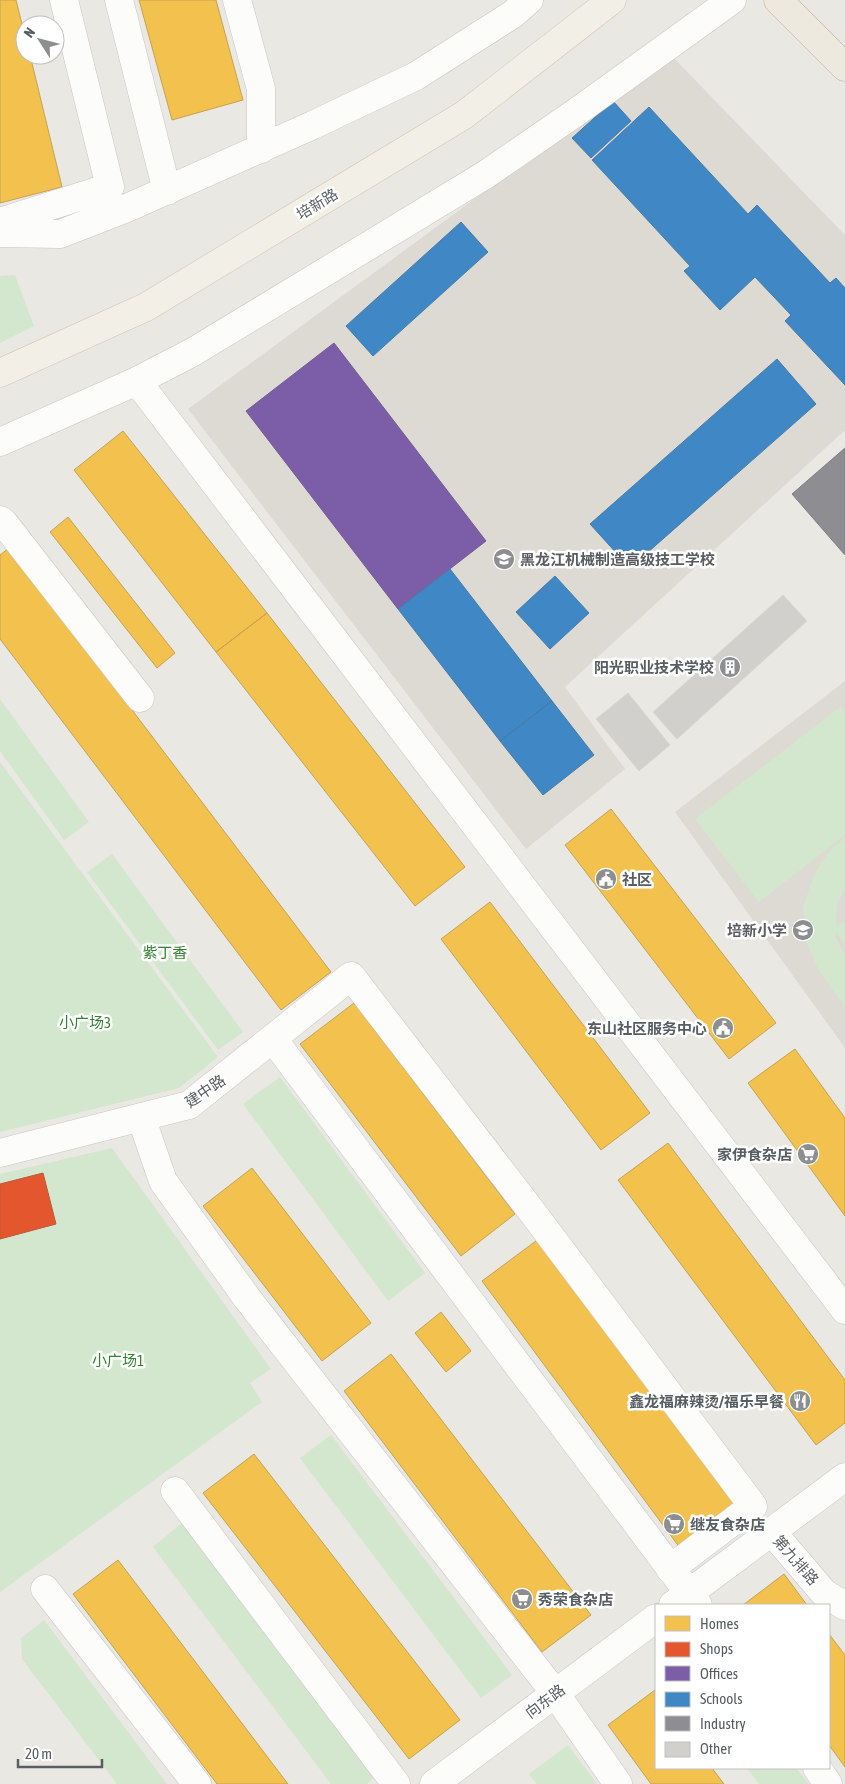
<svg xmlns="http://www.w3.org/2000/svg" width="845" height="1784" font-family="'Asap Condensed','Noto Sans SC',sans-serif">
  <rect width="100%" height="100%" fill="#eae8e3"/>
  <path fill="#dddad3" d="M671 55 845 235V430L565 687 625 769 526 849 188 409Z
    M845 681V1048L675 812Z"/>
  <path fill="#d2e7cd" d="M15 275 34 326 0 343V276Z
    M0 699 89 822 64 840 0 751Z
    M840 707 845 713V835L759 902 695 819Z
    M0 762 218 1057 179 1088 0 1132Z
    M845 838V888L837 904 836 926 845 920V945L836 932 835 935 845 956V1007L819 971 807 944 803 907 814 875 829 851Z
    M112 854 243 1032 218 1050 87 872Z
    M280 1077 425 1273 388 1301 243 1104Z
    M112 1148 271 1369 250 1383 262 1402 0 1592V1174Z
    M331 1435 512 1675 481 1698 300 1458Z
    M183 1522 376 1776 367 1784H331L153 1547Z
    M44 1620 167 1784H117L22 1659 21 1638Z
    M568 1745 597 1784H537L529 1774Z
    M747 1768H796L809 1784H759Z"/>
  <path fill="#f2c14e" stroke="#c4a354" d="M0 0H16L25 36V55H30L62 187 0 203Z
    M139 0H216L243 100 172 120Z
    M123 431 267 613 216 652 74 470Z
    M68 517 175 653 157 668 50 532Z
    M9 548 331 972 281 1010 0 639V555Z
    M267 613 465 867 415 906 216 652Z
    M611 809 776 1023 729 1059 565 845Z
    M490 902 650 1113 601 1150 441 939Z
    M354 1003 515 1214 461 1256 300 1044Z
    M795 1049 845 1118V1216L748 1083Z
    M668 1143 845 1380V1423L816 1445 618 1180Z
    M252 1168 371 1323 322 1361 203 1206Z
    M544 1235 745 1507 683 1552 482 1281Z
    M441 1312 471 1351 446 1372 415 1333Z
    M391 1354 591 1615 542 1652 344 1391Z
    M254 1454 460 1720 409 1759 203 1493Z
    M118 1560 288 1784H217L73 1594Z
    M784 1574 807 1605H743Z
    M829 1634 845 1655V1767L829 1745Z
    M655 1690 656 1768H712L724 1784H651L608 1725Z"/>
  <path fill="#e4572e" stroke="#ba593e" d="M43 1173 56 1224 0 1239V1184Z"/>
  <path fill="#7b5ea7" stroke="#715e92" d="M334 343 486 541 398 609 246 411Z"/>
  <path fill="#3f88c5" stroke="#477ba7" d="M613 101 631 121 591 158 572 138Z
    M649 107 748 214 757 205 830 283 836 278 845 288V385L785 321 791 315 755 277 720 310 684 271 690 266 592 160Z
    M461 222 488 252 373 356 346 326Z
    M777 359 816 404 630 568 590 524Z
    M450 569 552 701 500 741 398 609Z
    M555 576 589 613 550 649 516 612Z
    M552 701 594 755 543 795 500 741Z"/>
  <path fill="#8d8d92" stroke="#7d7f84" d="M845 448V555L792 494Z"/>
  <path fill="#d2d0cd" stroke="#dad7d2" d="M783 595 807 621 677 739 653 712Z
    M628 693 670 745 639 771 596 719Z"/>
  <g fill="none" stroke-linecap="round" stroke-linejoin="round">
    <g stroke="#c6c7c6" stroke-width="29">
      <path id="minor" d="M119 0 167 191
        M237 0 261 89V149
        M0 222 110 187 64 0
        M0 233 60 234 127 208 313 125 416 76 513 14 529 0
        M137 381 845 1310
        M0 442 137 381 193 352 485 175 575 113 732 0
        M0 520 4 523 140 698
        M273 1039 698 1605
        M141 1117 163 1181 247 1298 555 1693 618 1784
        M0 1153 189 1105 351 976 536 1217 753 1506 670 1569
        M175 1491 396 1784
        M772 1532 824 1593 845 1606
        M45 1589 197 1784
        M673 1605 845 1477
        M817 1768 828 1784
        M434 1784 656 1618"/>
    </g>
    <g stroke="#d3c6b0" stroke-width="29">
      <path id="major" d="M0 373 146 307 464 115 612 0"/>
    </g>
    <g stroke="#c1ae90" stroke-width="29">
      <path id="highway" d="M778 0 845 67"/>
    </g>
    <use href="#minor" stroke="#fcfcfb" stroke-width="28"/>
    <use href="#major" stroke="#f2efe6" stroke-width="28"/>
    <use href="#highway" stroke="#eee9df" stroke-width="28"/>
  </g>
  <defs>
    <g id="university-disc" transform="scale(1.125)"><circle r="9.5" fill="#8c8e8f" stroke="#fff"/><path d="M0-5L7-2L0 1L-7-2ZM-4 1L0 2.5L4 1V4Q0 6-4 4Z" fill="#fff"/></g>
    <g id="building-disc" transform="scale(1.125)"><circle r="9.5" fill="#8c8e8f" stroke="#fff"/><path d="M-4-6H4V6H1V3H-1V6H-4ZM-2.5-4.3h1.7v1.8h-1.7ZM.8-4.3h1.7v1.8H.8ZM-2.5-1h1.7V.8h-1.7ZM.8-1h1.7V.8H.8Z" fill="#fff"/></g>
    <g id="civic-disc" transform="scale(1.125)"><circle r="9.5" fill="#8c8e8f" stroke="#fff"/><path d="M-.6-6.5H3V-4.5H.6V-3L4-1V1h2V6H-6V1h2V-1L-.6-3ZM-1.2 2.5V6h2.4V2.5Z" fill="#fff"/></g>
    <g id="school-disc" transform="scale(1.125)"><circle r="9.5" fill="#8c8e8f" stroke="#fff"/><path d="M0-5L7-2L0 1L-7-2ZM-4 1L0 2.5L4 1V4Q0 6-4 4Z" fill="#fff"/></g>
    <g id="supermarket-disc" transform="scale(1.125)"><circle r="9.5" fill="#8c8e8f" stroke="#fff"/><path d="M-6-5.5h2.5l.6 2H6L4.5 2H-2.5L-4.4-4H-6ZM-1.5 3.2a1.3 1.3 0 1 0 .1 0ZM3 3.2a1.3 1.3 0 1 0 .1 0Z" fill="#fff"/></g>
    <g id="restaurant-disc" transform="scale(1.125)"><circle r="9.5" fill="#8c8e8f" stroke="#fff"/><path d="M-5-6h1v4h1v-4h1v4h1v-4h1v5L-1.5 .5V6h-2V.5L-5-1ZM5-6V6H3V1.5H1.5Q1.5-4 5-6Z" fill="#fff"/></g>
  </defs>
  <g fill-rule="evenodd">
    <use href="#university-disc" x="504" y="559"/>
    <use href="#building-disc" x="730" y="667"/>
    <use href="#civic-disc" x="606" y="879"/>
    <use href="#school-disc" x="803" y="930"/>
    <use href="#civic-disc" x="723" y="1028"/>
    <use href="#supermarket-disc" x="808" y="1154"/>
    <use href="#restaurant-disc" x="800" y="1401"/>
    <use href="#supermarket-disc" x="674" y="1524"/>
    <use href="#supermarket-disc" x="522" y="1599"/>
  </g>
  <g text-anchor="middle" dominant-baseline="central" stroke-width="5" stroke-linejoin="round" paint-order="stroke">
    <g font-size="15" fill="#595e62" stroke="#fff">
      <text transform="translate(317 204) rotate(-31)">培新路</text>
      <text transform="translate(205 1091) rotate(-34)">建中路</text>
      <text transform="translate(796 1560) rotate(49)">第九排路</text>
      <text transform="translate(545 1701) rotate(-37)">向东路</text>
    </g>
    <g font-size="15" font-weight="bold" fill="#595e62" stroke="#fff" text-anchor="end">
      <text x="520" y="559" text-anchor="start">黑龙江机械制造高级技工学校</text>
      <text x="714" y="667">阳光职业技术学校</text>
      <text x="622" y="879" text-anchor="start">社区</text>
      <text x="787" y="930">培新小学</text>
      <text x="707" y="1028">东山社区服务中心</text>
      <text x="792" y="1154">家伊食杂店</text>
      <text x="784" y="1401">鑫龙福麻辣烫/福乐早餐</text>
      <text x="690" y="1524" text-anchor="start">继友食杂店</text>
      <text x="538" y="1599" text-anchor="start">秀荣食杂店</text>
    </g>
    <g font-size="15" fill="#348230" stroke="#fff">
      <text x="165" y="952">紫丁香</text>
      <text x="85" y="1022">小广场3</text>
      <text x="118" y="1360">小广场1</text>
    </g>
  </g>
  <rect x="655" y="1604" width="175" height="165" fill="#ffffff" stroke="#bdbfc0"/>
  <rect x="665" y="1616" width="25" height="15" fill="#f2c14e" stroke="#bdbfc0"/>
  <text x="700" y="1629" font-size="15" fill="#595e62">Homes</text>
  <rect x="665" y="1642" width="25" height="15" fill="#e4572e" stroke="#bdbfc0"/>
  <text x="700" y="1654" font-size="15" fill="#595e62">Shops</text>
  <rect x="665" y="1666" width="25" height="15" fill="#7b5ea7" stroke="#bdbfc0"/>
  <text x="700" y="1679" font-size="15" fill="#595e62">Offices</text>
  <rect x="665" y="1692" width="25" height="15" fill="#3f88c5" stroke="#bdbfc0"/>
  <text x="700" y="1704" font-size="15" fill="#595e62">Schools</text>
  <rect x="665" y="1716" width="25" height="15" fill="#8d8d92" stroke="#bdbfc0"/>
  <text x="700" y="1729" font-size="15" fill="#595e62">Industry</text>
  <rect x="665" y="1742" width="25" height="15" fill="#d2d0cd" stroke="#bdbfc0"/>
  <text x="700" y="1754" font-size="15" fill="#595e62">Other</text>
  <g transform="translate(40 40) rotate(306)"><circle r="24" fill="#ffffff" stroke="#bdbfc0"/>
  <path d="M0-4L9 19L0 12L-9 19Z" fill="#8c8e8f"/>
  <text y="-8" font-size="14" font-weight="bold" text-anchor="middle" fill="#595e62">N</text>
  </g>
  <path d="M18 1759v8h84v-8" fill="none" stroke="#595e62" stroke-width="2.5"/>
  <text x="25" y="1759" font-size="15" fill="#595e62" stroke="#ffffff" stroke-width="4" paint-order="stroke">20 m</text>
</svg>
